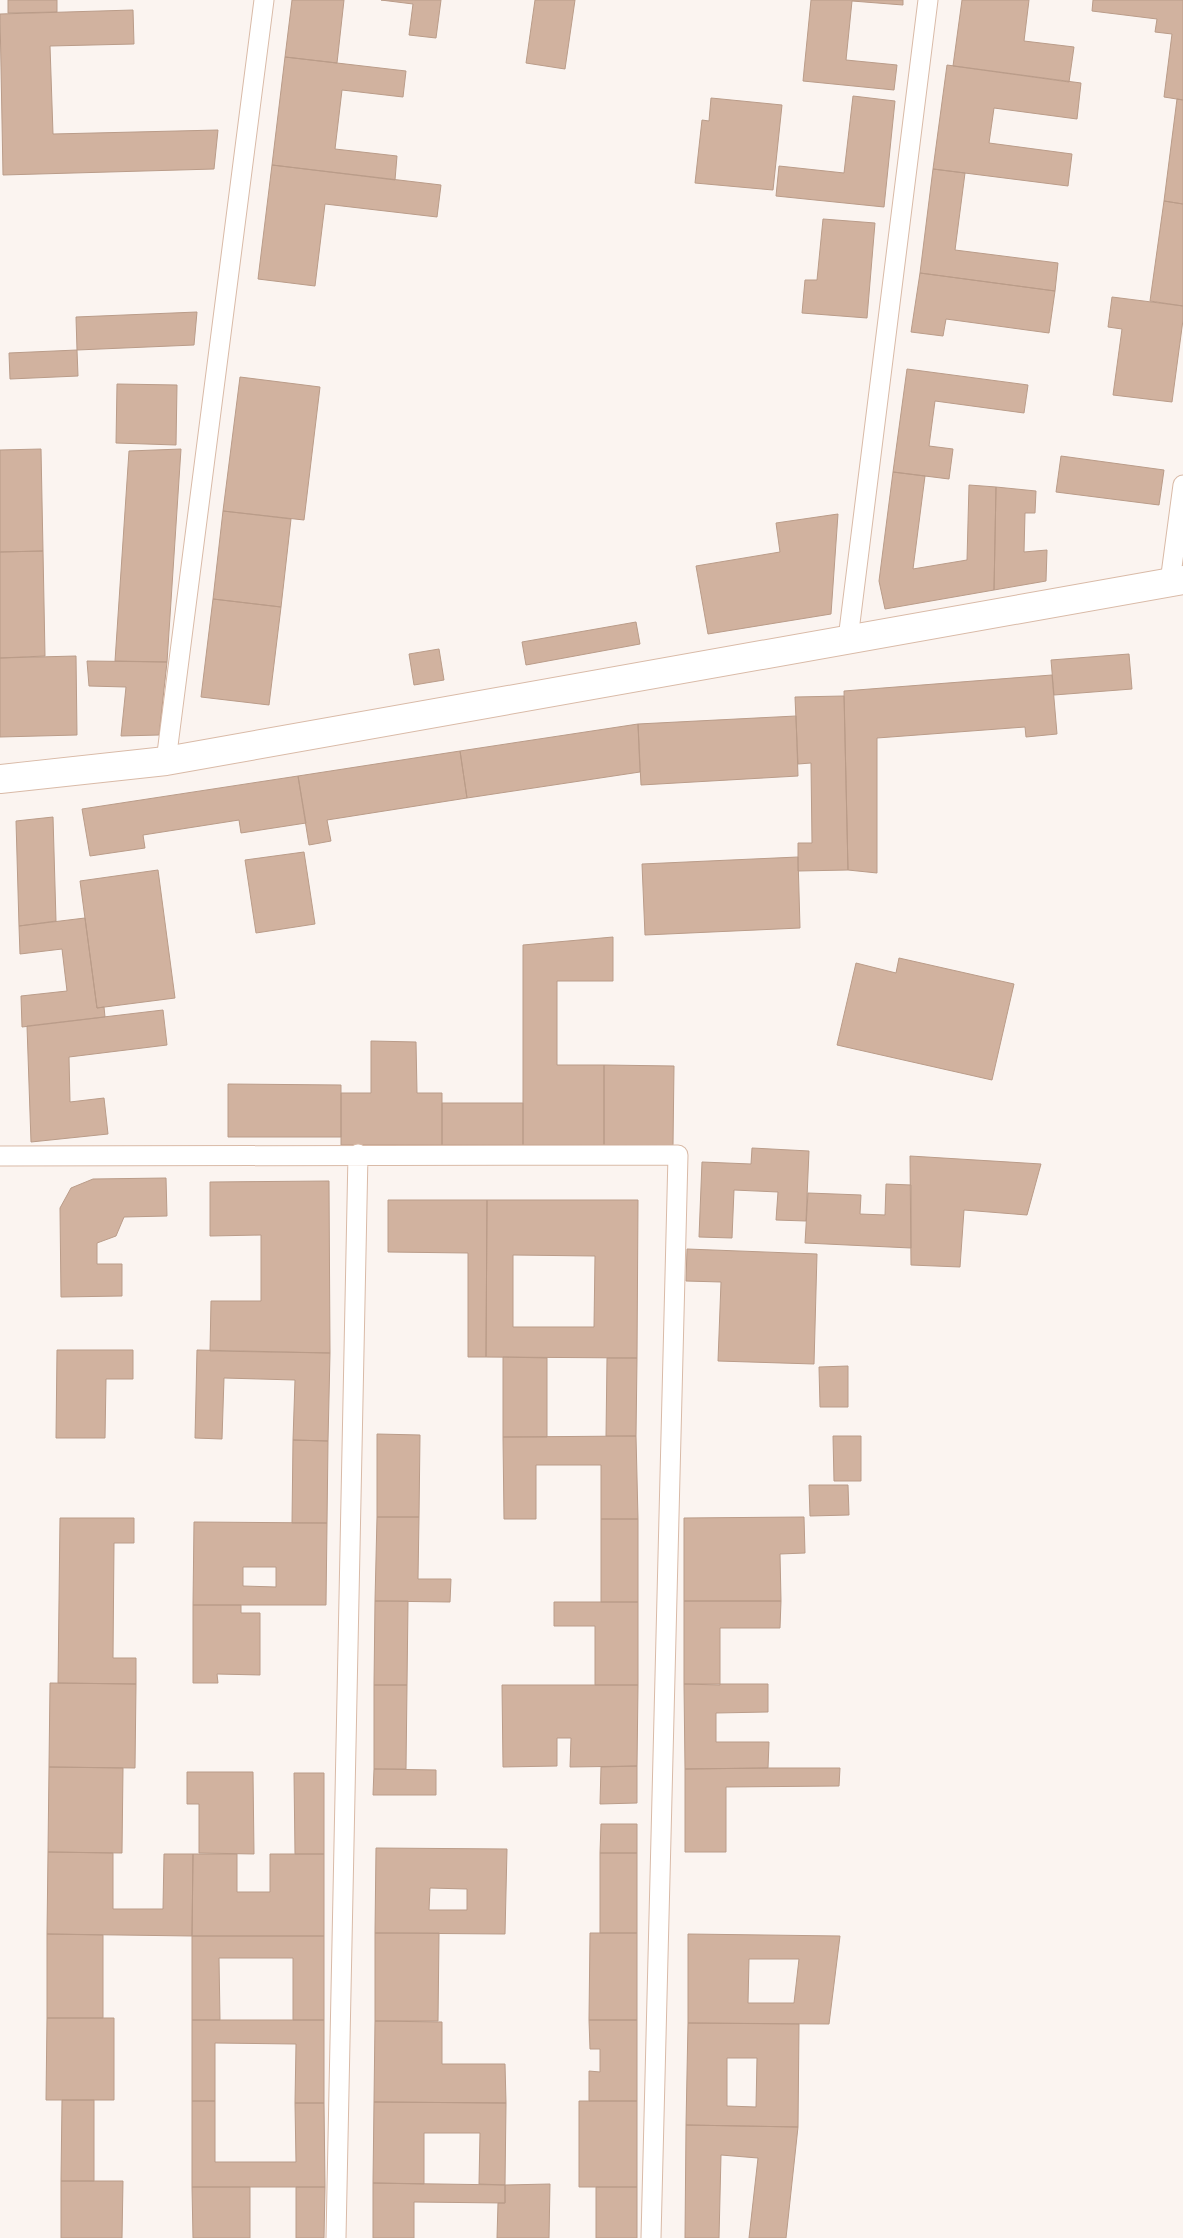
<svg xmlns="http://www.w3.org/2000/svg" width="1183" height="2238" font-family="'Open Sans',sans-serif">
  <rect width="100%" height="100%" fill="#fbf4f0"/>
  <path fill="#d1b29f" stroke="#ba9c89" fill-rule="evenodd" d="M8 0H57V12L8 13Z
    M292 0H344L337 63 285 57Z
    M381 0H441L436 38 409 35 413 4Z
    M535 0H575L565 69 526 63Z
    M811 0H903V5L852 1 846 60 897 65 894 90 803 81Z
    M962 0H1029L1024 41 1074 47 1069 82 953 66Z
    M1093 0H1183V100L1164 97 1172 34 1155 32 1157 19 1092 11Z
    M133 10 134 44 50 46 53 134 218 130 214 169 3 175 0 14Z
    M285 57 406 71 403 97 342 90 335 149 397 156 395 180 272 165Z
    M947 65 1081 83 1077 119 994 108 989 143 1072 154 1068 186 933 169Z
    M853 96 895 101 884 207 776 196 779 166 844 173Z
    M711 98 782 105 773 190 695 183 702 120 709 121Z
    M1177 99 1183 100V204L1164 201Z
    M272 165 441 185 437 217 325 204 315 286 258 279Z
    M933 169 965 173 955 250 1058 263 1055 291 920 273Z
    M1164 201 1183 204V306L1150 301Z
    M823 219 875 223 867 318 802 313 805 280H817Z
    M920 273 1055 291 1049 333 946 319 943 336 911 332Z
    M1112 297 1183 306V320L1172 402 1113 395 1122 329 1108 327Z
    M197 312 194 345 77 350 76 317Z
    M77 350 78 376 10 379 9 353Z
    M907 369 1028 385 1024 413 935 401 929 446 953 449 949 479 893 472Z
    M240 377 320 387 304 520 223 511Z
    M117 384 177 385 176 445 116 443Z
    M41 449 43 551 0 552V450Z
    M181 449 167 662 115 661 129 451Z
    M1061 456 1164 470 1159 505 1056 492Z
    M893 472 925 476 913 569 967 560 969 485 996 487 994 590 885 609 879 581Z
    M996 487 1036 491 1035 513H1025L1024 552 1047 550 1046 581 994 590Z
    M223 511 291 519 281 607 213 599Z
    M838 514 831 614 708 634 696 566 780 552 776 523Z
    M43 551 45 656 0 658V552Z
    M213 599 281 607 269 705 201 697Z
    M636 622 640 644 526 665 522 642Z
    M439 649 444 680 414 685 409 654Z
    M1129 654 1132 689 1054 695 1051 660Z
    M76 656 77 735 0 737V658Z
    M87 661 167 662 159 735 121 736 126 687 89 686Z
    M1052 675 1057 734 1026 737 1025 727 877 738V873L848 870 844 691Z
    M844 696 848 870 798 871V843H812L811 763 798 764 795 697Z
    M796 716 798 776 641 785 638 724Z
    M638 724 640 772 467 798 460 751Z
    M460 751 467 798 327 820 331 841 309 845 298 776Z
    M298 776 306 823 241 833 239 820 143 835 145 848 90 856 82 809Z
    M53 817 56 921 19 926 16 821Z
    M304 852 315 924 256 933 245 860Z
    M798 857 800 928 645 935 642 864Z
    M158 870 175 998 97 1008 80 881Z
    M85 918 97 1008 104 1007 105 1017 22 1027 21 996 67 991 62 949 20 954 19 926Z
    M613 937V981H557V1065H604V1145H523V945Z
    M899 958 1014 984 992 1080 837 1045 856 963 896 973Z
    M163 1010 167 1045 69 1057 70 1102 104 1098 108 1134 31 1142 27 1026Z
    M371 1041 416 1042 417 1093H442V1145H341V1093H371Z
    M604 1065 674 1066 673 1145H604Z
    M228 1084 341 1085V1137H228Z
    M442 1103H523V1145H442Z
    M752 1148 809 1151 806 1221 776 1220 778 1192 734 1190 732 1238 699 1237 702 1162 751 1164Z
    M910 1156 1041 1164 1027 1215 964 1210 960 1267 911 1265Z
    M166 1178 167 1216 124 1217 116 1236 97 1243V1264H122V1296L61 1297 60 1208 71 1188 93 1179Z
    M329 1181 330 1353 210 1351 211 1301H261V1235L210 1236V1182Z
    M886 1184 911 1185V1248L805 1243 808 1193 861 1195 860 1214 885 1215Z
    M388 1200H487L486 1357H468V1253L388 1252Z
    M487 1200H638L637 1358 486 1357ZM513 1255 595 1256 594 1327H513Z
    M687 1249 817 1254 814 1364 718 1361 721 1282 686 1281Z
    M57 1350H133V1379H106L105 1438H56Z
    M197 1350 330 1353 328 1441 293 1440 295 1380 224 1378 222 1439 195 1438Z
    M503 1357 547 1358V1437H503Z
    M607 1358H637L636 1436H606Z
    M848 1366V1407H820L819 1367Z
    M377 1434 420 1435 419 1517H377Z
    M636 1436 638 1519H601V1465H536V1519H504L503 1437Z
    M833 1436H861V1481H834Z
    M293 1440 328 1441 327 1523H292Z
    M809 1485H848L849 1515 810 1516Z
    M377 1517H419L418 1579H451L450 1602 375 1601Z
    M804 1517 805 1553 780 1554 781 1601H684V1518Z
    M60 1518H134V1543H114L113 1658H136V1684L58 1683Z
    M601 1519H638V1602H601Z
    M194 1522 327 1523 326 1605H193ZM243 1567H276V1587L243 1586Z
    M375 1601H408L407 1685H374Z
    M684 1601H781L780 1628H720V1685L684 1684Z
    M554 1602H638V1685H595V1626H554Z
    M193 1605H241V1613H260V1675L217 1674 218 1683H193Z
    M50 1683 136 1684 135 1768 49 1767Z
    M684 1684H768V1712L716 1713V1742H769L768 1768 685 1769Z
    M374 1685H407L406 1769H374Z
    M502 1685H638L637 1766 570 1767 571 1738H557V1766L503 1767Z
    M637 1766V1803L600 1804 601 1767Z
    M49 1767 123 1768 122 1853 48 1852Z
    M768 1768H840L839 1786 726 1787V1852H685V1769Z
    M374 1769 436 1770V1795H373Z
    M187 1772H253L254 1854 199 1853V1804H187Z
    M294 1773H324V1854H295Z
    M601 1824H637V1853H600Z
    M376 1848 507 1849 505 1934 375 1933ZM430 1888 467 1889V1910H429Z
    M48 1852 113 1853V1909H163L164 1854H193L192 1936 47 1934Z
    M600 1853H637V1933H600Z
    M193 1854H237V1892H270V1854H324V1936H192Z
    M375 1933H439L438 2021H375Z
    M590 1933H637V2020H589Z
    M47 1934 103 1935V2018H47Z
    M688 1934 840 1936 829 2024 688 2023ZM749 1959H799L794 2003H748Z
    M192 1936H324V2020H293V1958H219L220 2020H192Z
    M47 2018H114V2100H46Z
    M192 2020H324V2103H295L296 2044 215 2043V2101H192Z
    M589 2020H637V2101H589V2071L600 2072V2049H590Z
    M375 2021 442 2022V2064H505L506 2103 374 2102Z
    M688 2023 799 2024 798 2127 686 2125ZM727 2058H757L756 2107 727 2106Z
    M62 2100H94V2181H61Z
    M192 2101H215V2162H296L295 2103H324L325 2187H192Z
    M579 2101H637V2187H579Z
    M374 2102 506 2103 505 2185 479 2184 480 2133H424V2184L373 2183Z
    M686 2125 798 2127 786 2238H749L758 2158 721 2155 719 2238H685Z
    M61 2181H123L122 2238H61Z
    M373 2183 505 2185V2203L414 2202V2238H373Z
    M550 2184 549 2238H497L498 2203H505V2185Z
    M192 2187H250V2238H193Z
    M296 2187H325L324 2238H296Z
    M596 2187H637V2238H596Z"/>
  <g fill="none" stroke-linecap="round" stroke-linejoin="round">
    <g stroke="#d9baa7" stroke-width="21">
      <path id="service" d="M1170 582 1183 485
        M848 639 928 0
        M166 761 264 0
        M0 1156 678 1155 651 2238
        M336 2238 358 1154"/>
    </g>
    <g stroke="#d9baa7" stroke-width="30">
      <path id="minor" d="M0 779 166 761 1183 580"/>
    </g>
    <use href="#service" stroke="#fff" stroke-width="19"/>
    <use href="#minor" stroke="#fff" stroke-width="28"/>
  </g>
</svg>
